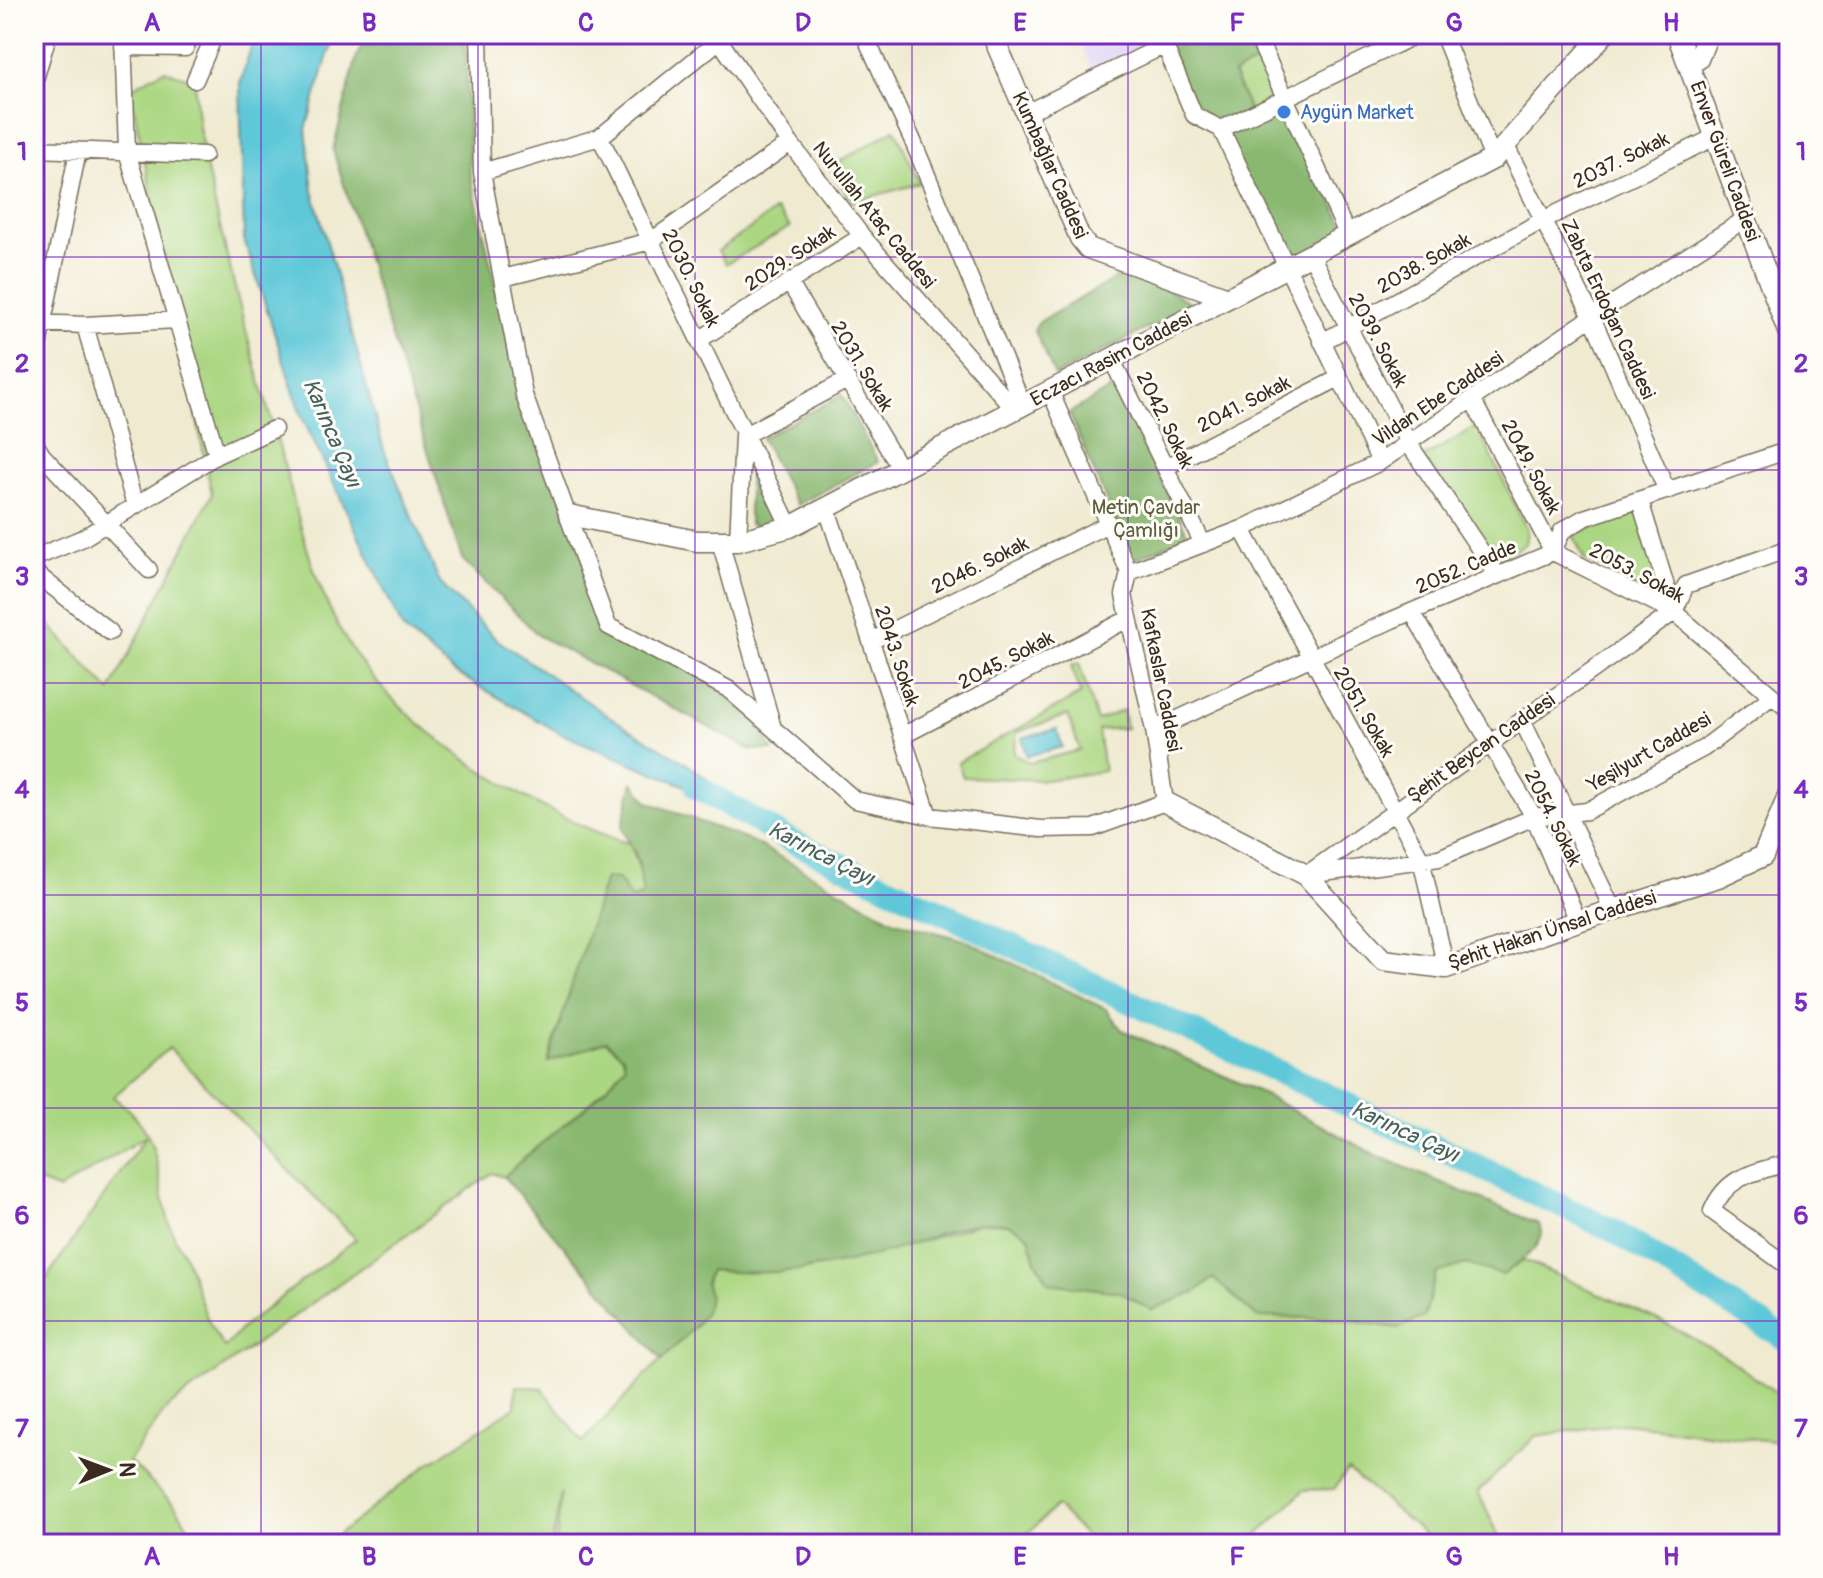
<svg xmlns="http://www.w3.org/2000/svg" width="1823" height="1578" font-family="Pangolin,sans-serif">
  <rect width="100%" height="100%" fill="#fdfcf7"/>
  <filter id="ink" filterUnits="userSpaceOnUse"><feTurbulence type="fractalNoise" baseFrequency=".0125" numOctaves="2"/><feDisplacementMap in="SourceGraphic" scale="16" xChannelSelector="R" yChannelSelector="G"/><feConvolveMatrix kernelMatrix="1 2 1 2 8 2 1 2 1" color-interpolation-filters="sRGB"/></filter>
  <filter id="wash" filterUnits="userSpaceOnUse"><feTurbulence type="fractalNoise" baseFrequency=".006" numOctaves="4" result="noise"/><feDisplacementMap in="SourceGraphic" scale="32" xChannelSelector="R" yChannelSelector="G"/><feGaussianBlur stdDeviation="1.8" result="paint"/><feColorMatrix in="noise" values="0 0 0 0 0 0 0 0 0 0 0 0 0 0 0 0 0 1.4 0 .05"/><feComposite in="paint" operator="in"/></filter>
  <g filter="url(#wash)">
    <rect width="100%" height="100%" fill="#efead0"/>
    <path fill="#dfd5f5" d="M1077 34H1148L1145 47 1092 70Z"/>
    <path fill="#acd782" stroke="#748050" stroke-width="2" fill-rule="evenodd" d="M1267 58 1285 98 1251 113 1233 73Z
      M164 70 195 80C196 128 208 175 219 222 236 295 255 367 277 439 298 511 311 590 355 654 409 734 538 815 630 844L643 879V896L631 900 626 895 549 1062 606 1041 623 1056 625 1065C593 1109 542 1138 504 1177L492 1173 167 1408 129 1461 176 1507 199 1544H34V1296L146 1136 59 1190 34 1180V608L110 691 212 494 130 89ZM169 1048 356 1239 243 1327 225 1348C204 1323 198 1288 186 1259 182 1249 175 1241 172 1231 151 1176 169 1136 113 1097Z
      M895 129 920 183 852 202 830 167Z
      M776 210 790 227 726 264 718 251Z
      M1477 426 1527 530 1525 544 1496 562 1423 458Z
      M1639 512 1661 582 1638 593 1613 571 1584 560 1573 534Z
      M1079 663 1097 721 1123 710 1126 728 1098 730 1104 771 1046 780 963 777 958 762 1081 694 1071 666ZM1068 715 1080 750 1030 763 1014 754 1017 732Z
      M981 1223 1012 1224 1029 1236 1036 1261 1049 1282 1121 1292 1151 1310 1195 1292 1213 1278 1257 1317 1330 1318 1399 1328 1425 1316 1436 1273 1466 1263 1503 1275 1523 1260 1667 1324 1721 1354 1780 1395 1789 1402V1443L1624 1423 1536 1436 1478 1492 1503 1544H1436L1348 1470 1334 1489 1304 1490 1248 1544H1093L1056 1506 1017 1544H556L561 1492 552 1544H331L330 1541 427 1465 515 1407 516 1386 542 1388 583 1442 683 1336 697 1326 709 1270C805 1282 891 1251 981 1223Z"/>
    <path fill="#89b870" stroke="#627147" stroke-width="2" d="M368 34H465L470 173 508 340 609 631 741 695 773 750H751L539 636 462 559 333 150 357 55Z
      M1160 34H1256L1267 58 1233 74 1250 113 1272 104 1282 126 1296 119 1348 236 1287 268 1221 129 1194 115Z
      M1130 270 1188 301 1189 307 1055 376 1034 329 1039 322Z
      M1116 386 1188 535 1132 561 1069 413Z
      M842 395 878 462 797 505 761 438Z
      M749 458 777 518 757 527 749 524Z
      M633 782 648 802 753 842 895 921 965 940 1106 1009 1122 1030 1253 1089 1376 1155 1539 1224 1542 1235 1535 1249 1503 1275 1466 1264 1436 1273 1425 1316 1399 1328 1330 1318 1257 1317 1213 1278 1195 1292 1151 1310 1120 1292 1049 1283 1036 1261 1029 1236C1014 1225 1001 1221 982 1223 951 1226 918 1244 887 1252 827 1269 771 1277 710 1270L705 1283C721 1313 679 1340 662 1360L504 1177C541 1138 594 1109 625 1065L623 1056 606 1041 548 1062 605 878 618 879 631 899 643 896 638 860 622 828Z"/>
    <path fill="#5ec8d8" stroke="#4c797b" stroke-width="2" d="M255 34H334L306 129 313 191 384 450 440 583 496 639 610 717 686 763 707 779 723 802 562 734 454 672 403 629 301 415 244 239 240 83Z
      M1057 729 1062 747 1027 756 1022 738Z"/>
    <g fill="none" stroke-linecap="round" stroke-linejoin="round">
      <path stroke="#5ec8d8" stroke-width="24" d="M697 787 791 841 1612 1230 1789 1341"/>
    </g>
  </g>
  <g filter="url(#ink)">
    <g fill="none" stroke-linecap="round" stroke-linejoin="round">
      <g stroke="#7a6d5c" stroke-width="19">
        <path id="minor" d="M123 34 127 152 217 455
          M479 34 482 172 524 395 608 626 728 689 855 800 929 816 1041 829 1093 828 1165 802 1154 730 1124 595 1129 572 1050 391
          M715 34 790 143 862 236 1015 410
          M864 34 912 139 1023 406
          M1160 34 1194 115 1221 129 1380 462
          M1256 34 1348 236
          M1443 34 1493 159
          M123 47 185 48 191 34
          M195 80 215 34
          M34 83 46 42 44 34
          M1026 113 1165 45
          M1221 129 1418 34
          M600 137 790 527
          M1506 146 1592 317 1667 491
          M34 149 204 155
          M482 172 600 137 727 34
          M1311 255 1409 444 1497 575
          M503 278 651 241 790 143
          M789 282 901 470
          M34 323 85 325 177 320
          M85 325 135 506
          M699 340 862 236
          M1322 342 1545 219 1715 137
          M1111 358 1203 544
          M34 365 78 151
          M1473 401 1553 552 1674 612 1789 710
          M34 442 42 455 149 570
          M1166 467 1339 378
          M1640 501 1674 612
          M827 509 929 816
          M1242 529 1421 859 1446 968
          M720 541 773 728
          M738 541 743 436 847 380
          M34 558 83 538 217 455 274 429
          M34 572 110 632
          M1129 572 1242 529 1380 462 1592 317 1747 218
          M1412 612 1534 817 1578 921
          M871 641 1108 524
          M1522 720 1613 910
          M1154 730 1392 620 1553 552 1562 531 1584 518 1789 450
          M902 736 1128 619
          M1306 875 1674 612 1686 585 1789 549
          M1307 875 1439 858 1534 817 1587 811 1704 748 1771 697
          M1789 1163C1755 1172 1727 1175 1712 1211L1789 1267"/>
      </g>
      <g stroke="#7a6d5c" stroke-width="23">
        <path id="major" d="M992 34 1080 238 1088 248 1228 298
          M1677 34 1789 334
          M1698 59 1708 34
          M569 515 697 541H738L790 527 1493 159 1604 34
          M1165 802 1306 875 1383 960 1446 968 1578 921 1718 877 1763 856 1789 794"/>
      </g>
      <use href="#minor" stroke="#fff" stroke-width="16"/>
      <use href="#major" stroke="#fff" stroke-width="20"/>
    </g>
  </g>
  <path fill="none" stroke="#7b2cbf" stroke-width="2" stroke-opacity="0.55" d="M261 34V1544M478 34V1544M695 34V1544M912 34V1544M1128 34V1544M1345 34V1544M1562 34V1544M34 257H1789M34 470H1789M34 683H1789M34 895H1789M34 1108H1789M34 1321H1789"/>
  <circle fill="#3f7fe0" stroke="#fdfcf7" stroke-width="3" cx="1284" cy="112" r="8"/>
  <g text-anchor="middle" dominant-baseline="central" stroke-width="6" stroke-linejoin="round" paint-order="stroke">
    <g font-size="20" fill="#366cbe" stroke="#fdfcf7" text-anchor="start">
      <text x="1300" y="112">Aygün Market</text>
    </g>
    <g font-size="20" fill="#3b2a1e" stroke="#fdfcf7">
      <text transform="translate(1621 160) rotate(-26)">2037. Sokak</text>
      <text transform="translate(1725 161) rotate(70)">Enver Güreli Caddesi</text>
      <text transform="translate(1050 165) rotate(66)">Kumbağlar Caddesi</text>
      <text transform="translate(874 215) rotate(51)">Nurullah Ataç Caddesi</text>
      <text transform="translate(790 258) rotate(-33)">2029. Sokak</text>
      <text transform="translate(1424 263) rotate(-29)">2038. Sokak</text>
      <text transform="translate(691 278) rotate(64)">2030. Sokak</text>
      <text transform="translate(1608 309) rotate(65)">Zabıta Erdoğan Caddesi</text>
      <text transform="translate(1378 340) rotate(62)">2039. Sokak</text>
      <text transform="translate(1111 359) rotate(-28)">Eczacı Rasim Caddesi</text>
      <text transform="translate(862 366) rotate(59)">2031. Sokak</text>
      <text transform="translate(1438 399) rotate(-34)">Vildan Ebe Caddesi</text>
      <text transform="translate(1244 404) rotate(-27)">2041. Sokak</text>
      <text transform="translate(1165 420) rotate(64)">2042. Sokak</text>
      <text transform="translate(1531 467) rotate(62)">2049. Sokak</text>
      <text transform="translate(980 565) rotate(-26)">2046. Sokak</text>
      <text transform="translate(1466 567) rotate(-23)">2052. Cadde</text>
      <text transform="translate(1637 573) rotate(28)">2053. Sokak</text>
      <text transform="translate(897 656) rotate(72)">2043. Sokak</text>
      <text transform="translate(1006 660) rotate(-27)">2045. Sokak</text>
      <text transform="translate(1161 680) rotate(79)">Kafkaslar Caddesi</text>
      <text transform="translate(1364 712) rotate(60)">2051. Sokak</text>
      <text transform="translate(1481 748) rotate(-35)">Şehit Beycan Caddesi</text>
      <text transform="translate(1649 752) rotate(-30)">Yeşilyurt Caddesi</text>
      <text transform="translate(1553 818) rotate(64)">2054. Sokak</text>
      <text transform="translate(1552 930) rotate(-18)">Şehit Hakan Ünsal Caddesi</text>
    </g>
    <g font-size="20" fill="#5d5e3c" stroke="#fdfcf7">
      <text x="1146" y="507">Metin Çavdar<tspan x="1146" dy="23">Çamlığı</tspan></text>
    </g>
    <g font-size="22" font-style="italic" fill="#47615f" stroke="#fdfcf7">
      <text transform="translate(332 433) rotate(67)">Karınca Çayı</text>
      <text transform="translate(821 854) rotate(27)">Karınca Çayı</text>
      <text transform="translate(1405 1132) rotate(25)">Karınca Çayı</text>
    </g>
  </g>
  <rect width="1823" height="1578" fill="none" stroke="#fdfcf7" stroke-width="88"/>
  <g transform="translate(108 1470) rotate(89)" stroke="#fdfcf7" stroke-width="6" paint-order="stroke">
  <path d="M0-6L14 30L0 20L-14 30Z" fill="#3b2a1e"/>
  <text y="-12" font-size="22" font-weight="bold" text-anchor="middle" fill="#3b2a1e">N</text>
  </g>
  <rect x="44" y="44" width="1735" height="1490" fill="none" stroke="#7b2cbf" stroke-width="3"/>
  <g font-size="26" text-anchor="middle" font-weight="bold" fill="#7b2cbf">
    <text x="152" y="31">A</text>
    <text x="369" y="31">B</text>
    <text x="586" y="31">C</text>
    <text x="803" y="31">D</text>
    <text x="1020" y="31">E</text>
    <text x="1237" y="31">F</text>
    <text x="1454" y="31">G</text>
    <text x="1671" y="31">H</text>
    <text x="22" y="160">1</text>
    <text x="1801" y="160">1</text>
    <text x="22" y="372">2</text>
    <text x="1801" y="372">2</text>
    <text x="22" y="585">3</text>
    <text x="1801" y="585">3</text>
    <text x="22" y="798">4</text>
    <text x="1801" y="798">4</text>
    <text x="22" y="1011">5</text>
    <text x="1801" y="1011">5</text>
    <text x="22" y="1224">6</text>
    <text x="1801" y="1224">6</text>
    <text x="22" y="1437">7</text>
    <text x="1801" y="1437">7</text>
    <text x="152" y="1565">A</text>
    <text x="369" y="1565">B</text>
    <text x="586" y="1565">C</text>
    <text x="803" y="1565">D</text>
    <text x="1020" y="1565">E</text>
    <text x="1237" y="1565">F</text>
    <text x="1454" y="1565">G</text>
    <text x="1671" y="1565">H</text>
  </g>
</svg>
